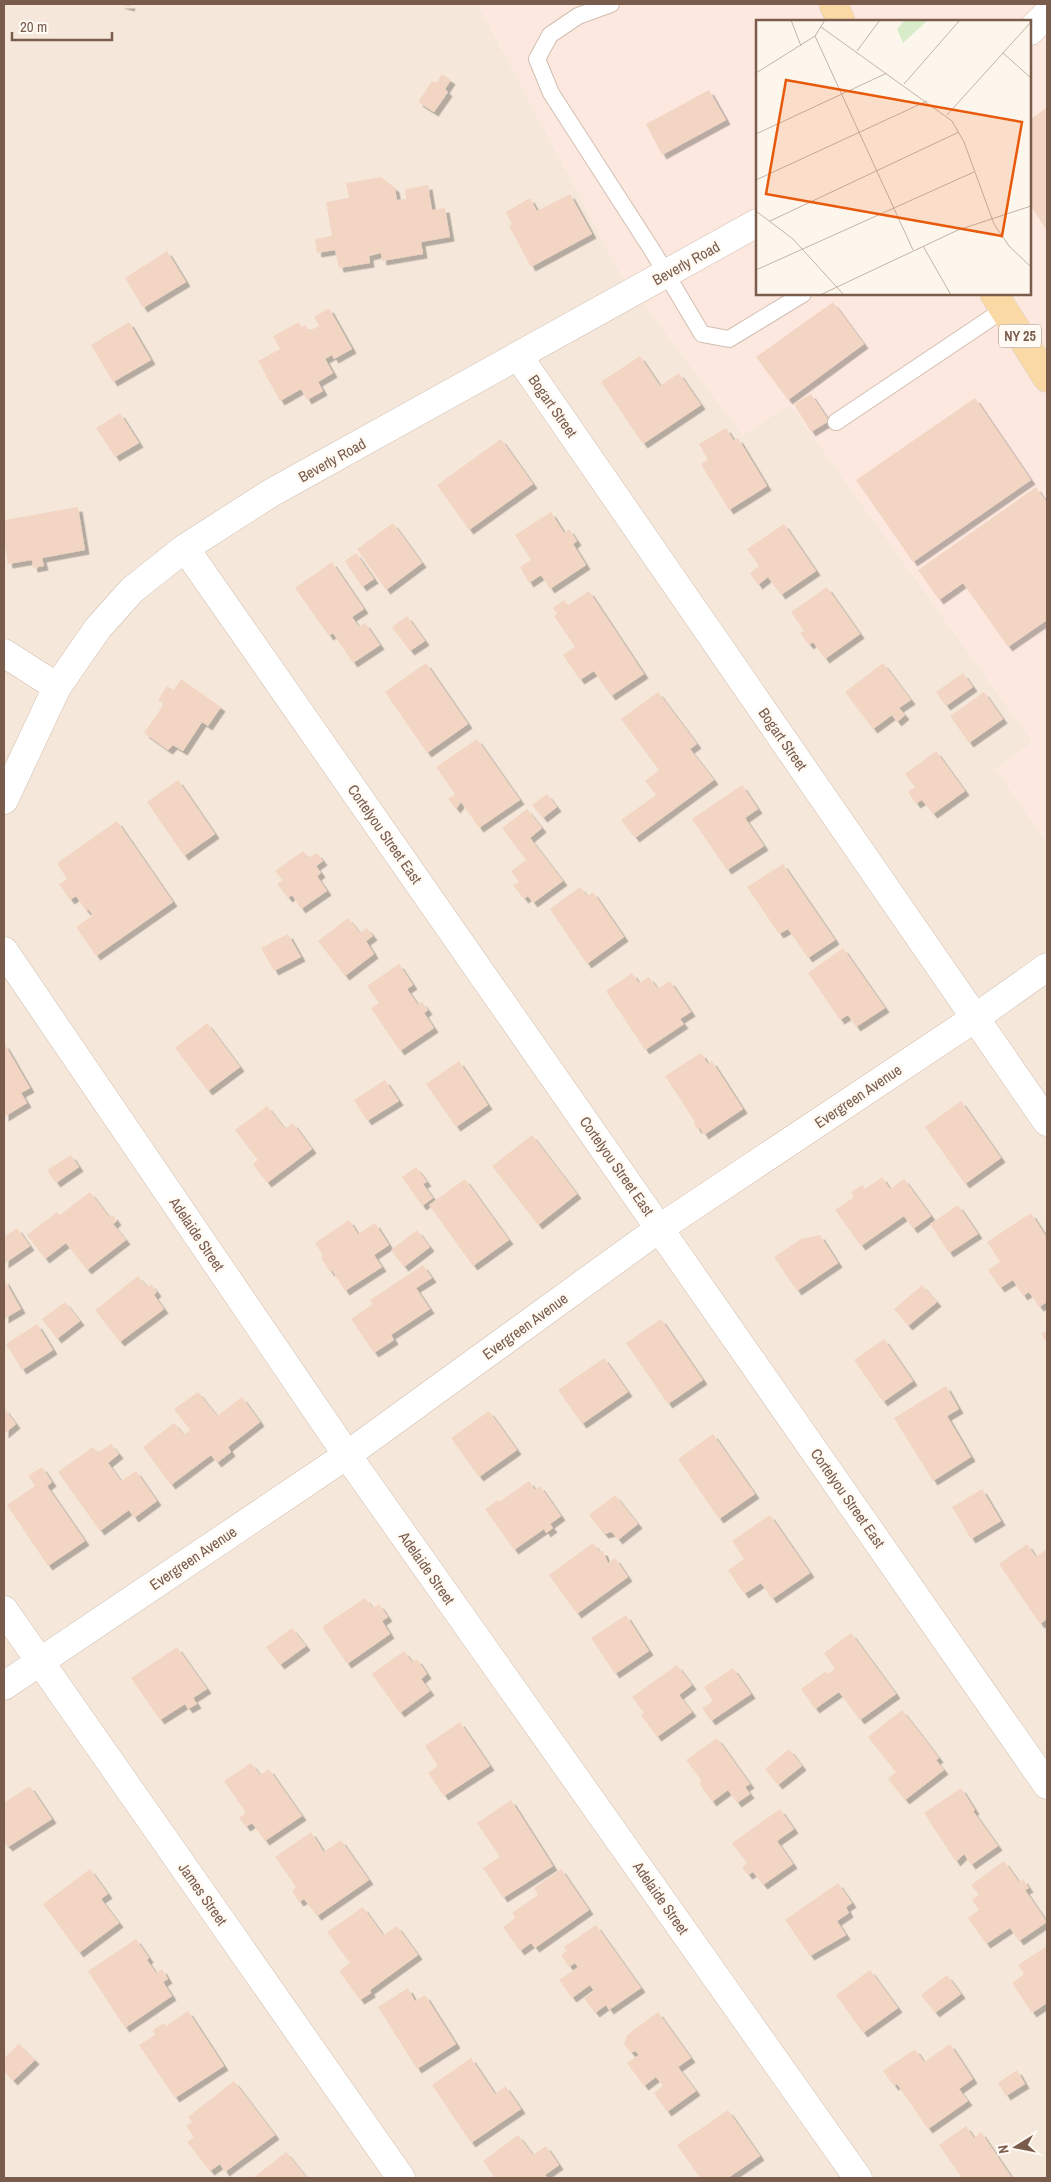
<svg xmlns="http://www.w3.org/2000/svg" width="1051" height="2182" font-family="'Archivo Narrow',sans-serif">
  <defs>
    <filter id="shadow"><feDropShadow dx="4.5" dy="4.5" stdDeviation="0" flood-color="#0004"/></filter>
  </defs>
  <rect width="100%" height="100%" fill="#fdf6ec"/>
  <path fill="#f5e8da" d="M4 4H478L620 272 743 435 790 404 1033 742 996 769 1047 842V2178H4Z"/>
  <path fill="#fde8e0" fill-rule="evenodd" d="M478 4H1047V842L996 769 1033 742 790 404 743 435 620 272ZM757 21H1030V294H757Z"/>
  <path fill="#f3d5c3" filter="url(#shadow)" d="M119 4H131L130 7Z
    M442 74 451 80 445 89 448 92 434 112 418 102 432 81 436 83Z
    M709 90 726 120 662 155 646 124Z
    M1047 107V231L1030 205V120Z
    M381 177 395 188 397 200 406 199 405 189 428 185 432 210 445 208 450 237 421 242 423 254 382 261 381 253 369 256 370 263 339 268 335 250 317 253 315 239 332 236 326 202 349 198 346 183Z
    M570 194 592 234 531 267 509 226 512 224 506 212 530 198 537 211Z
    M167 251 186 282 143 308 125 278Z
    M833 302 864 344 788 400 756 357Z
    M329 308 352 349 334 359 332 355 325 359 333 373 318 382 323 391 307 400 301 389 280 401 258 361 280 349 273 336 299 322 301 327 305 325 309 331 319 326 314 317Z
    M129 322 151 360 113 382 91 345Z
    M640 356 660 386 679 373 701 405 643 444 601 382Z
    M811 394 829 421 811 432 794 404Z
    M975 398 1031 480 913 562 856 480Z
    M120 413 139 443 115 457 96 428Z
    M726 428 734 441 738 438 767 486 729 510 701 464 708 460 699 444Z
    M501 439 533 484 469 530 437 485Z
    M1036 487 1047 503V620L1008 647 963 583 939 600 918 570Z
    M78 507 85 550 42 558 44 566 33 568 32 560 8 564 4 541V520Z
    M551 512 564 533 569 529 577 541 573 544 586 565 550 589 541 575 529 583 520 567 531 560 515 535Z
    M393 523 422 563 386 590 357 549Z
    M784 524 816 571 781 595 768 577 758 585 750 573 759 566 747 549Z
    M356 553 374 579 362 587 345 561Z
    M332 562 364 609 352 617 359 627 365 623 380 645 353 663 333 633 329 636 295 588Z
    M827 587 860 634 825 659 813 642 809 645 800 633 804 631 791 612Z
    M589 591 644 674 611 696 594 671 580 680 563 655 575 647 554 616 557 614 553 608 564 600 568 605Z
    M407 616 425 641 410 651 392 627Z
    M426 663 468 724 427 753 385 692Z
    M883 663 911 700 899 708 905 715 897 722 892 715 873 729 845 692Z
    M963 673 973 687 946 706 936 692Z
    M181 679 221 707 208 726 202 722 183 751 173 745 168 750 144 733 164 704 158 700 167 686 174 690Z
    M658 692 697 744 690 749 714 780 635 838 621 820 656 795 645 781 659 770 621 719Z
    M984 692 1003 719 969 743 950 716Z
    M477 739 520 800 479 828 461 802 456 809 448 799 455 794 436 767Z
    M936 751 965 791 933 814 922 800 916 804 908 792 915 787 905 774Z
    M178 780 215 834 184 856 147 802Z
    M742 785 758 809 745 818 764 846 727 870 692 819Z
    M547 794 557 807 543 818 532 805Z
    M527 809 542 828 530 838 563 881 533 903 528 896 524 899 513 885 519 882 511 871 526 860 502 828Z
    M117 821 173 902 96 956 76 927 93 915 88 909 86 911 76 896 70 900 59 884 67 879 57 863Z
    M303 851 309 858 317 853 323 861 316 866 321 873 317 876 327 891 301 909 292 895 288 898 277 884 283 880 275 871Z
    M783 864 835 940 808 958 788 929 779 934 747 887Z
    M580 887 587 896 593 892 624 937 587 964 550 909Z
    M348 918 360 933 367 928 373 936 366 941 374 954 345 976 318 941Z
    M288 934 301 957 274 971 261 948Z
    M843 948 885 1008 856 1027 848 1015 840 1020 808 973Z
    M399 964 413 985 407 989 418 1005 422 1002 428 1010 424 1013 434 1028 400 1051 371 1008 379 1003 367 986Z
    M632 973 639 983 649 977 658 989 670 981 691 1012 680 1019 684 1024 645 1050 606 991Z
    M207 1023 240 1067 208 1091 175 1048Z
    M4 1043 30 1088 21 1093 27 1103 4 1117Z
    M701 1053 708 1064 712 1061 743 1109 704 1135 700 1128 697 1129 694 1124 695 1122 665 1076Z
    M459 1061 488 1105 456 1127 426 1084Z
    M385 1080 399 1101 367 1121 354 1100Z
    M961 1101 1001 1158 965 1184 925 1127Z
    M267 1106 285 1129 293 1123 312 1149 267 1183 253 1164 258 1160 235 1130Z
    M532 1135 577 1194 538 1225 492 1166Z
    M71 1155 79 1167 56 1183 47 1170Z
    M416 1167 427 1182 423 1184 433 1198 422 1206 402 1177Z
    M882 1177 890 1189 904 1179 931 1216 913 1229 904 1216 861 1246 835 1210 854 1197 851 1192 862 1185 865 1189Z
    M465 1179 509 1240 473 1266 429 1205Z
    M90 1192 110 1218 113 1215 117 1221 113 1224 126 1240 87 1270 66 1243 45 1259 27 1235 57 1212 60 1215Z
    M958 1205 978 1234 949 1253 930 1224Z
    M1031 1213 1047 1238V1302L1039 1307 1029 1292 1023 1296 1013 1280 1000 1288 988 1270 1000 1262 987 1242Z
    M349 1220 358 1234 375 1223 389 1245 374 1255 382 1267 345 1291 332 1270 330 1272 321 1258 323 1256 315 1243Z
    M17 1228 30 1246 4 1264V1237Z
    M417 1230 430 1247 404 1267 391 1250Z
    M820 1235 838 1263 797 1291 774 1257 801 1239Z
    M423 1265 432 1278 416 1288 430 1309 391 1335 394 1340 374 1353 351 1319 373 1304 370 1300Z
    M138 1276 147 1287 151 1284 157 1292 154 1295 164 1309 120 1342 95 1310Z
    M4 1279 21 1309 4 1319Z
    M922 1285 937 1302 908 1326 894 1309Z
    M65 1302 80 1321 57 1339 42 1319Z
    M661 1319 703 1380 668 1404 626 1343Z
    M37 1324 53 1350 22 1370 6 1344Z
    M1047 1331V1343L1041 1334Z
    M884 1339 913 1381 883 1402 854 1360Z
    M604 1358 628 1392 582 1424 558 1390Z
    M946 1386 959 1409 947 1416 971 1457 933 1481 894 1418Z
    M198 1392 217 1416 242 1397 260 1422 228 1447 231 1452 217 1463 211 1455 171 1485 143 1447 174 1423 184 1435 190 1430 174 1409Z
    M4 1408 16 1424 4 1434Z
    M489 1411 517 1450 479 1477 451 1438Z
    M713 1434 755 1494 719 1519 678 1459Z
    M111 1444 119 1454 108 1463 121 1481 136 1471 157 1501 134 1518 129 1510 100 1531 58 1472 93 1447 98 1453Z
    M42 1467 52 1482 47 1486 85 1541 48 1566 7 1505 35 1486 28 1476Z
    M529 1481 535 1490 540 1486 561 1516 550 1524 553 1528 546 1533 544 1529 514 1550 485 1509 498 1500 499 1502Z
    M982 1489 1001 1521 971 1539 952 1507Z
    M615 1495 638 1524 618 1540 612 1532 604 1534 589 1515Z
    M770 1515 810 1573 772 1599 761 1583 744 1594 728 1570 744 1559 732 1541Z
    M593 1543 599 1551H603L608 1563 615 1558 628 1577 577 1614 549 1575Z
    M1027 1544 1036 1557 1047 1549V1619L1040 1624 999 1564Z
    M365 1598 373 1608 379 1604 388 1617 382 1621 390 1634 347 1664 322 1627Z
    M626 1615 649 1651 615 1674 591 1638Z
    M292 1628 306 1646 280 1665 266 1647Z
    M851 1633 896 1694 860 1720 839 1692 815 1709 801 1689 826 1671 828 1674 835 1669 824 1653Z
    M177 1647 207 1689 193 1698 197 1704 188 1709 185 1704 160 1720 131 1678Z
    M404 1651 412 1662 417 1659 427 1674 421 1679 430 1691 400 1713 372 1674Z
    M677 1665 692 1685 679 1695 692 1712 657 1737 641 1715 644 1713 632 1697Z
    M733 1668 751 1694 711 1721 702 1708 713 1701 704 1687Z
    M902 1710 939 1758 936 1760 944 1770 905 1800 888 1779 896 1772 868 1737Z
    M460 1722 490 1766 444 1796 428 1773 438 1766 425 1746Z
    M717 1738 750 1784 745 1787 750 1794 737 1803 728 1790 712 1802 699 1783 702 1781 686 1760Z
    M789 1749 802 1766 778 1785 765 1769Z
    M251 1763 260 1775 269 1769 302 1816 265 1841 252 1823 246 1827 239 1818 246 1813 224 1781Z
    M30 1786 52 1819 8 1847 5 1843 4 1844V1799L5 1802Z
    M961 1788 975 1810 973 1811 998 1846 971 1865 964 1854 956 1862 924 1813Z
    M511 1800 553 1866 503 1898 483 1868 500 1857 477 1823Z
    M780 1809 794 1829 777 1841 793 1864 763 1885 753 1872 748 1875 742 1867 747 1863 732 1843Z
    M311 1832 324 1852 341 1840 369 1880 317 1916 304 1899 299 1902 292 1891 296 1887 275 1857Z
    M1004 1861 1019 1882 1023 1879 1029 1888 1025 1890 1047 1922 1019 1941 1010 1928 986 1944 968 1918 979 1910 972 1900 979 1895 971 1885Z
    M90 1869 108 1894 101 1899 119 1923 79 1953 43 1904Z
    M561 1869 589 1910 535 1948 531 1943 520 1951 503 1927 515 1918 512 1913 538 1895 534 1888Z
    M838 1883 852 1903 846 1907 849 1913 837 1921 846 1935 810 1956 785 1920Z
    M363 1907 383 1935 397 1926 418 1955 370 1990 371 1993 360 2000 339 1971 350 1963 327 1932Z
    M596 1925 641 1988 609 2010 606 2005 595 2013 584 1998 594 1991 590 1985 572 1998 559 1980 578 1967 575 1963 569 1967 561 1955 567 1951 564 1947Z
    M136 1939 149 1958 147 1960 156 1973 162 1969 168 1979 163 1982 172 1996 125 2028 88 1971Z
    M1047 1946V2003L1032 2013 1012 1983 1024 1974 1018 1965Z
    M870 1970 898 2008 863 2033 836 1995Z
    M947 1975 961 1994 935 2013 921 1995Z
    M408 1988 415 2001 425 1995 456 2044 417 2069 378 2007Z
    M188 2011 224 2066 175 2098 139 2045 155 2035 153 2030 164 2023 166 2026Z
    M658 2012 691 2058 678 2067 696 2091 667 2112 654 2093 663 2086 656 2077 644 2086 627 2063 639 2055 635 2051 631 2053 624 2044 627 2035Z
    M19 2044 35 2060 13 2081 4 2071V2058Z
    M950 2044 973 2079 959 2089 968 2101 928 2129 897 2084 894 2086 883 2071 915 2049 924 2062Z
    M471 2058 495 2094 505 2086 521 2109 471 2143 432 2085Z
    M1017 2070 1025 2084 1006 2096 998 2083Z
    M234 2081 275 2135 225 2172 220 2164 210 2171 187 2142 194 2137 186 2126 192 2122 188 2117Z
    M728 2110 760 2156 728 2178H700L677 2145Z
    M966 2126 974 2138 981 2132 1012 2178H962L939 2145Z
    M518 2135 533 2155 546 2146 559 2165 545 2175 548 2178H495L483 2161Z
    M286 2152 307 2178H253Z"/>
  <g fill="none" stroke-linecap="round" stroke-linejoin="round">
    <g stroke="#d1beb0" stroke-width="18">
      <path id="service" d="M611 4 578 16 550 35 537 59 551 93 652 250 702 334 729 339 803 294
        M836 422 1003 310"/>
    </g>
    <g stroke="#d1beb0" stroke-width="29">
      <path id="minor" d="M1030 31 1047 14
        M519 357 1047 1122
        M185 548 1047 1785
        M4 653 57 687
        M4 800 57 687 98 628 132 590 185 548 271 493 757 223
        M4 951 347 1455 858 2178
        M4 1610 401 2178
        M4 1686 347 1455 660 1228 975 1018 1047 967"/>
    </g>
    <g stroke="#dad1cd" stroke-width="29">
      <path id="primary" d="M833 4 841 21
        M994 294 1047 378"/>
    </g>
    <use href="#service" stroke="#fff" stroke-width="16"/>
    <use href="#minor" stroke="#fff" stroke-width="28"/>
    <use href="#primary" stroke="#fbd9a5" stroke-width="28"/>
  </g>
  <g text-anchor="middle" dominant-baseline="central" stroke-width="5" stroke-linejoin="round" paint-order="stroke">
    <rect fill="#fffaf3" stroke="#a28b7f" stroke-width="1" x="999" y="324.5" width="42" height="23" rx="4"/>
    <g font-size="14" font-weight="bold" fill="#7a5c4d">
      <text x="1020" y="336">NY 25</text>
    </g>
    <g font-size="15" fill="#7a5c4d" stroke="#fffaf3">
      <text transform="translate(686 263) rotate(-29)">Beverly Road</text>
      <text transform="translate(553 406) rotate(55)">Bogart Street</text>
      <text transform="translate(332 460) rotate(-29)">Beverly Road</text>
      <text transform="translate(783 739) rotate(55)">Bogart Street</text>
      <text transform="translate(385 834) rotate(55)">Cortelyou Street East</text>
      <text transform="translate(858 1096) rotate(-34)">Evergreen Avenue</text>
      <text transform="translate(617 1166) rotate(55)">Cortelyou Street East</text>
      <text transform="translate(197 1234) rotate(56)">Adelaide Street</text>
      <text transform="translate(525 1326) rotate(-36)">Evergreen Avenue</text>
      <text transform="translate(848 1498) rotate(55)">Cortelyou Street East</text>
      <text transform="translate(193 1558) rotate(-34)">Evergreen Avenue</text>
      <text transform="translate(427 1568) rotate(55)">Adelaide Street</text>
      <text transform="translate(203 1894) rotate(55)">James Street</text>
      <text transform="translate(661 1898) rotate(55)">Adelaide Street</text>
    </g>
  </g>
  <g transform="translate(756 20)">
    <rect width="275" height="275" fill="#fdf6ec"/>
    <path d="M149 0H172L147 23 141 9Z" fill="#d8ecc9"/>
    <path fill="none" stroke="#c5b3a7" stroke-width="1" d="M35 0 45 26M65 7 196 101 208 122 238 204 253 226 275 247M59 16 157 230M101 31 124 0M247 33 275 58M0 53 59 16 69 0M148 64 204 0M191 95 275 2M0 114 131 53M0 160 171 81M0 191 37 219 88 275M14 201 203 112M167 226 195 275M0 250 218 152M64 275 202 210 275 186"/>
    <path fill="#e8590c" fill-opacity="0.15" stroke="#e8590c" stroke-width="2.5" d="M30 60 266 102 246 216 10 174Z"/>
    <rect width="275" height="275" fill="none" stroke="#7a5c4d" stroke-width="2.5"/>
  </g>
  <rect width="1051" height="2182" fill="none" stroke="#7a5c4d" stroke-width="10"/>
  <g transform="translate(1016 2147) rotate(260)" stroke="#fffaf3" stroke-width="4" paint-order="stroke">
  <path d="M0-4L9 19L0 12L-9 19Z" fill="#7a5c4d"/>
  <text y="-8" font-size="14" font-weight="bold" text-anchor="middle" fill="#7a5c4d">N</text>
  </g>
  <path d="M12 32v8h100v-8" fill="none" stroke="#7a5c4d" stroke-width="2.5"/>
  <text x="20" y="32" font-size="15" fill="#7a5c4d" stroke="#fffaf3" stroke-width="4" paint-order="stroke">20 m</text>
</svg>
